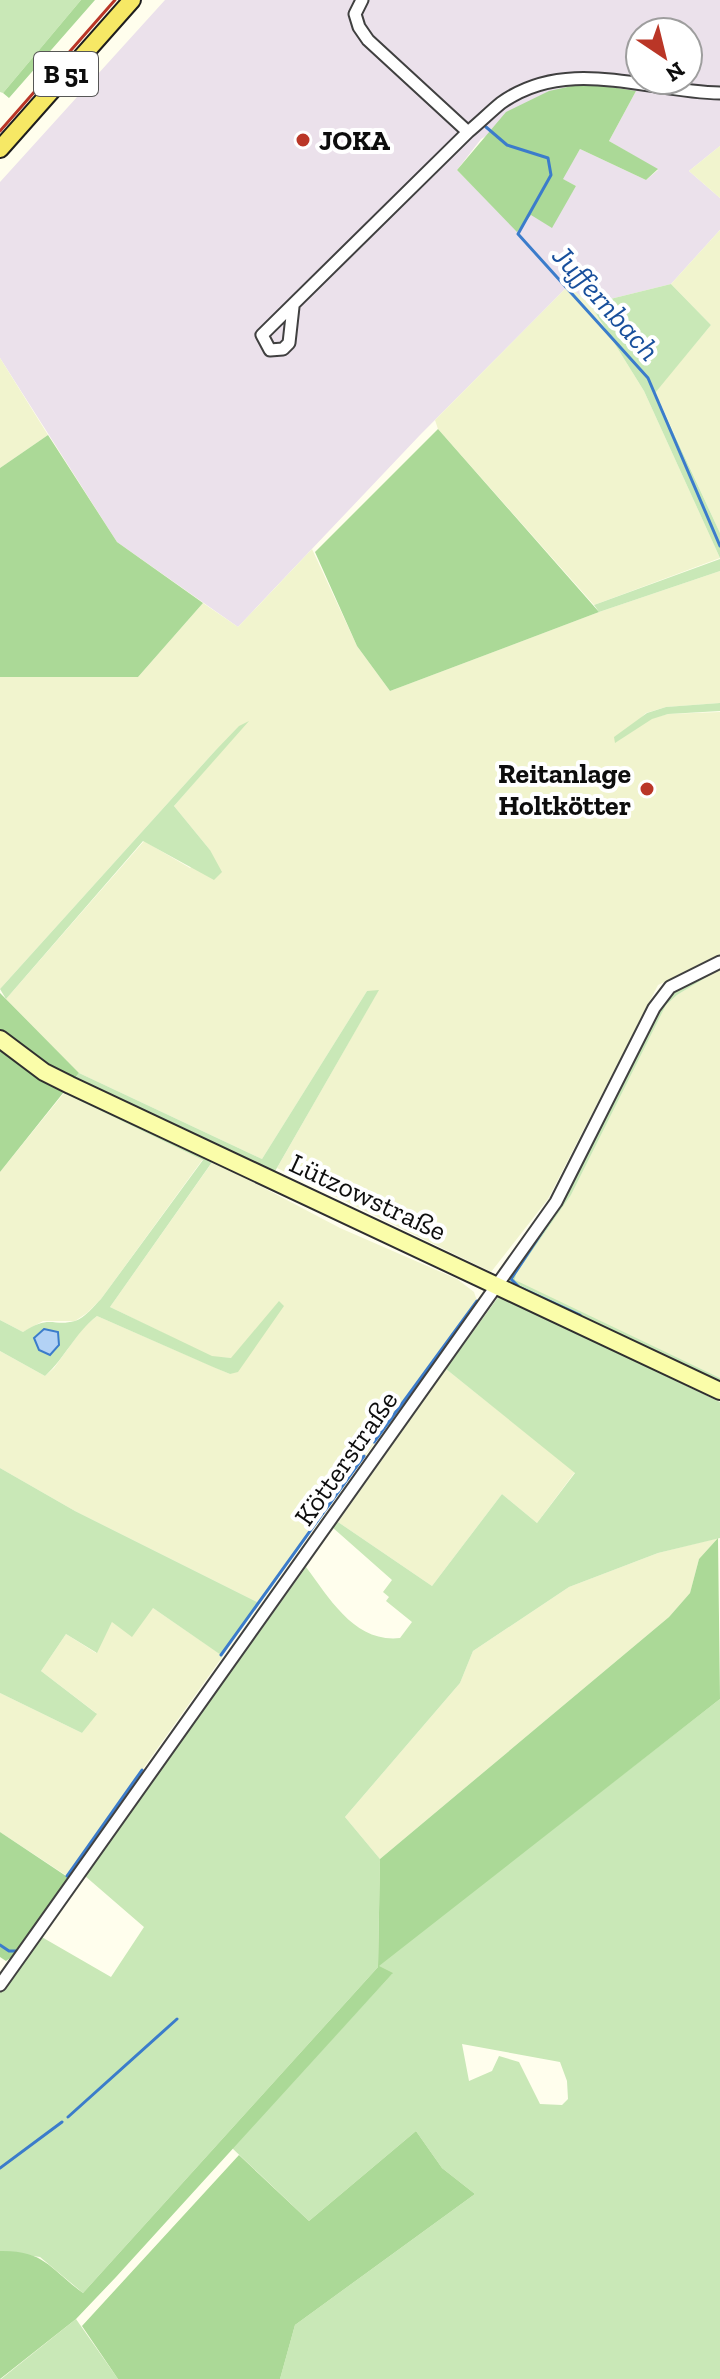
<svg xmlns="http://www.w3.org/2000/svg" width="720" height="2379" font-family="'Zilla Slab',serif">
  <rect width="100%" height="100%" fill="#fffeed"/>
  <path fill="#ebe1eb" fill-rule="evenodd" d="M165 0H720V146L689 171 720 198V230L671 284 590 304 568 286 420 435 238 627 117 542 0 358V182ZM640 32H688V80H640ZM572 86H604L636 91 609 141 658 170 646 180 580 149 562 179 576 186 551 227 531 214 517 231 457 170 481 139Z"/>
  <path fill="#f1f4ce" d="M720 146V198L689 171Z
    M720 230V533L655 392 711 325 671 284Z
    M568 286 590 304 644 391 720 558 594 605 438 429 435 420Z
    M0 358 48 435 0 468Z
    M312 549 357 646 390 691 599 612 720 571V703L666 707 646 713 616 742 652 718 668 714 720 712V957L658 985 548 1199 491 1272 277 1168 378 991H367L262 1159 79 1073 6 999 144 841 190 868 210 850 174 806 247 722 214 752 0 989V677H138L203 603 238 627Z
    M720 969V1378L515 1281 516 1274 571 1195 666 1005 677 995Z
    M64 1093 203 1159 101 1299 87 1313 75 1321H43L23 1332 0 1320V1172Z
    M213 1161 340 1228 457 1279 474 1292 477 1301 259 1603 75 1511 0 1468V1351L45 1376 54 1368 83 1328 97 1316 230 1374 280 1301 232 1358 212 1357 110 1307Z
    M446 1369 575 1472 537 1523 502 1494 432 1586 338 1522Z
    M718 1538 699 1559 690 1593 669 1617 380 1859 345 1817 460 1683 473 1651 569 1587 658 1553Z
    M153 1608 223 1656 67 1876 0 1832V1693L82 1733 96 1713 41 1671 66 1634 96 1653 112 1622Z"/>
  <path fill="#c9e8b7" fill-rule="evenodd" d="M0 0H81L3 93 0 92Z
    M671 284 711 325 655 393 720 533V558L644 391 590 304Z
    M720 559V571L599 612 594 605Z
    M720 703V711L668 714 652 719 615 743 614 737 647 713 666 707Z
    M249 721 174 806 210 850 222 872 214 880 143 841 6 999 0 989 214 752 239 726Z
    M720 962V969L677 995 666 1005 571 1195 516 1274 515 1280 720 1378V1385L507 1283 506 1274 556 1202 670 987Z
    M379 990 270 1180 217 1155 110 1307 212 1356 231 1358 279 1301 284 1306 238 1372 230 1374 213 1367 97 1316C75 1333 65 1358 45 1376L0 1351V1320L23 1332C50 1314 53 1327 75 1321 85 1318 94 1306 101 1299L203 1160 64 1093 79 1073 262 1159 367 991Z
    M499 1296 720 1402V1538L658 1553 569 1587 473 1651 460 1683 345 1817 380 1859 378 1965 720 1699V2379H280L295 2325 475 2194 442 2168 416 2131 309 2221 232 2148 392 1974 378 1967 83 2293 40 2257 0 2251V1992L40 1936 111 1977 144 1927 85 1876 306 1567C330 1599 355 1643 400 1638L412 1622 386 1601 389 1597 383 1592 392 1580 332 1527 338 1522 432 1586 502 1494 537 1523 575 1473 446 1369ZM462 2044 560 2062 567 2081 568 2099 562 2105 540 2104 519 2062 499 2056 492 2071 469 2081Z
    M0 1468 75 1511 259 1603 221 1655 153 1608 132 1637 112 1622 97 1653 66 1634 41 1671 97 1714 82 1733 0 1693Z
    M76 2319 118 2379H1Z"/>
  <path fill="#abd997" d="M81 0H95L9 98 3 93Z
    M572 86H604L636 91 609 141 658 169 646 180 580 149 563 179 576 186 552 228 531 215 517 232 457 170 506 112 549 91Z
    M438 429 599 612 390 691 357 646 315 552Z
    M48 435 117 542 203 603 138 677H0V468Z
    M0 993 79 1073 0 1172Z
    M718 1538 720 1699 379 1966 393 1973 116 2277 76 2319 0 2379V2251C45 2250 51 2270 83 2293L378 1967 380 1859 669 1617 690 1593 699 1559Z
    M0 1832 75 1882 17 1953 6 1961 0 1957Z
    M416 2131 442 2168 475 2194 295 2325 280 2379H118L82 2326 239 2155 309 2221Z"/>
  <path fill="#b3d2f5" stroke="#3b7ccb" stroke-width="2" d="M44 1329 58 1332 59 1345 50 1355 39 1350 34 1338Z"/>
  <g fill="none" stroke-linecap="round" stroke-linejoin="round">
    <path stroke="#3b7ccb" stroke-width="3" d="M486 127 507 145 548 158 551 175 518 234 648 378 720 546
      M562 1202 602 1123
      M558 1208 511 1279 519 1287 580 1315
      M374 1442 477 1301
      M221 1655 364 1456
      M67 1876 142 1770
      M0 1945 9 1951H16
      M68 2117 177 2019
      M0 2168 62 2122"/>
    <g stroke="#404040" stroke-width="15">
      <path id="street" d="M362 0 355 14 359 27 368 40 468 132
        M293 307 289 343 283 349 270 350 262 335 468 132C479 123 490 112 501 103 568 55 646 92 720 93
        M0 1985 556 1202 654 1008 670 987 720 962"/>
    </g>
    <g stroke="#2f2f2f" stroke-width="20">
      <path id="secondary" d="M0 1039 44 1072 70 1085 720 1391"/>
    </g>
    <g stroke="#1e1e1e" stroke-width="20">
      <path id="primary" d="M0 149 132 0"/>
    </g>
    <use href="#street" stroke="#fff" stroke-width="11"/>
    <use href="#secondary" stroke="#fafda9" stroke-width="16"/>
    <use href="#primary" stroke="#f6e865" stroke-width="16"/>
    <path stroke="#ba3627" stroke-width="3" d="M0 131 115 0"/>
  </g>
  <g fill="#ba3627" stroke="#fff" stroke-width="3">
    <circle cx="303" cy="140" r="8"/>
    <circle cx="647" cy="789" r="8"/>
  </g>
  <g text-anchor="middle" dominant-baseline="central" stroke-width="8" stroke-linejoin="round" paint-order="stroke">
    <rect fill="#fff" stroke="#565656" stroke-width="2" x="34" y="52" width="64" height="44" rx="6"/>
    <g font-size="26" font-weight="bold" fill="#0d0d0d">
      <text x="66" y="74">B 51</text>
    </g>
    <g font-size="28" font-weight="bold" fill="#0d0d0d" stroke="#fff" text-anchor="start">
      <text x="319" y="140">JOKA</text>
      <text x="631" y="773" text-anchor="end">Reitanlage<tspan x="631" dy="32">Holtkötter</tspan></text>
    </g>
    <g font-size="28" fill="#0d0d0d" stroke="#fff">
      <text transform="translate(368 1197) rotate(25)">Lützowstraße</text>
      <text transform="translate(346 1458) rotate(-55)">Kötterstraße</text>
    </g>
    <g font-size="30" font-style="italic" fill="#184f9c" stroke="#fff">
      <text transform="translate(606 303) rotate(48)">Juffernbach</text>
    </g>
  </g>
  <g transform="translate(664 56) rotate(145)"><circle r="38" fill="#ffffff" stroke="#9e9e9e" stroke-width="2"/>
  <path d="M0-6L14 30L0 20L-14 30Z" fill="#ba3627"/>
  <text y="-12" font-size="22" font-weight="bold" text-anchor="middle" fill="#0d0d0d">N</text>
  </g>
</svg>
